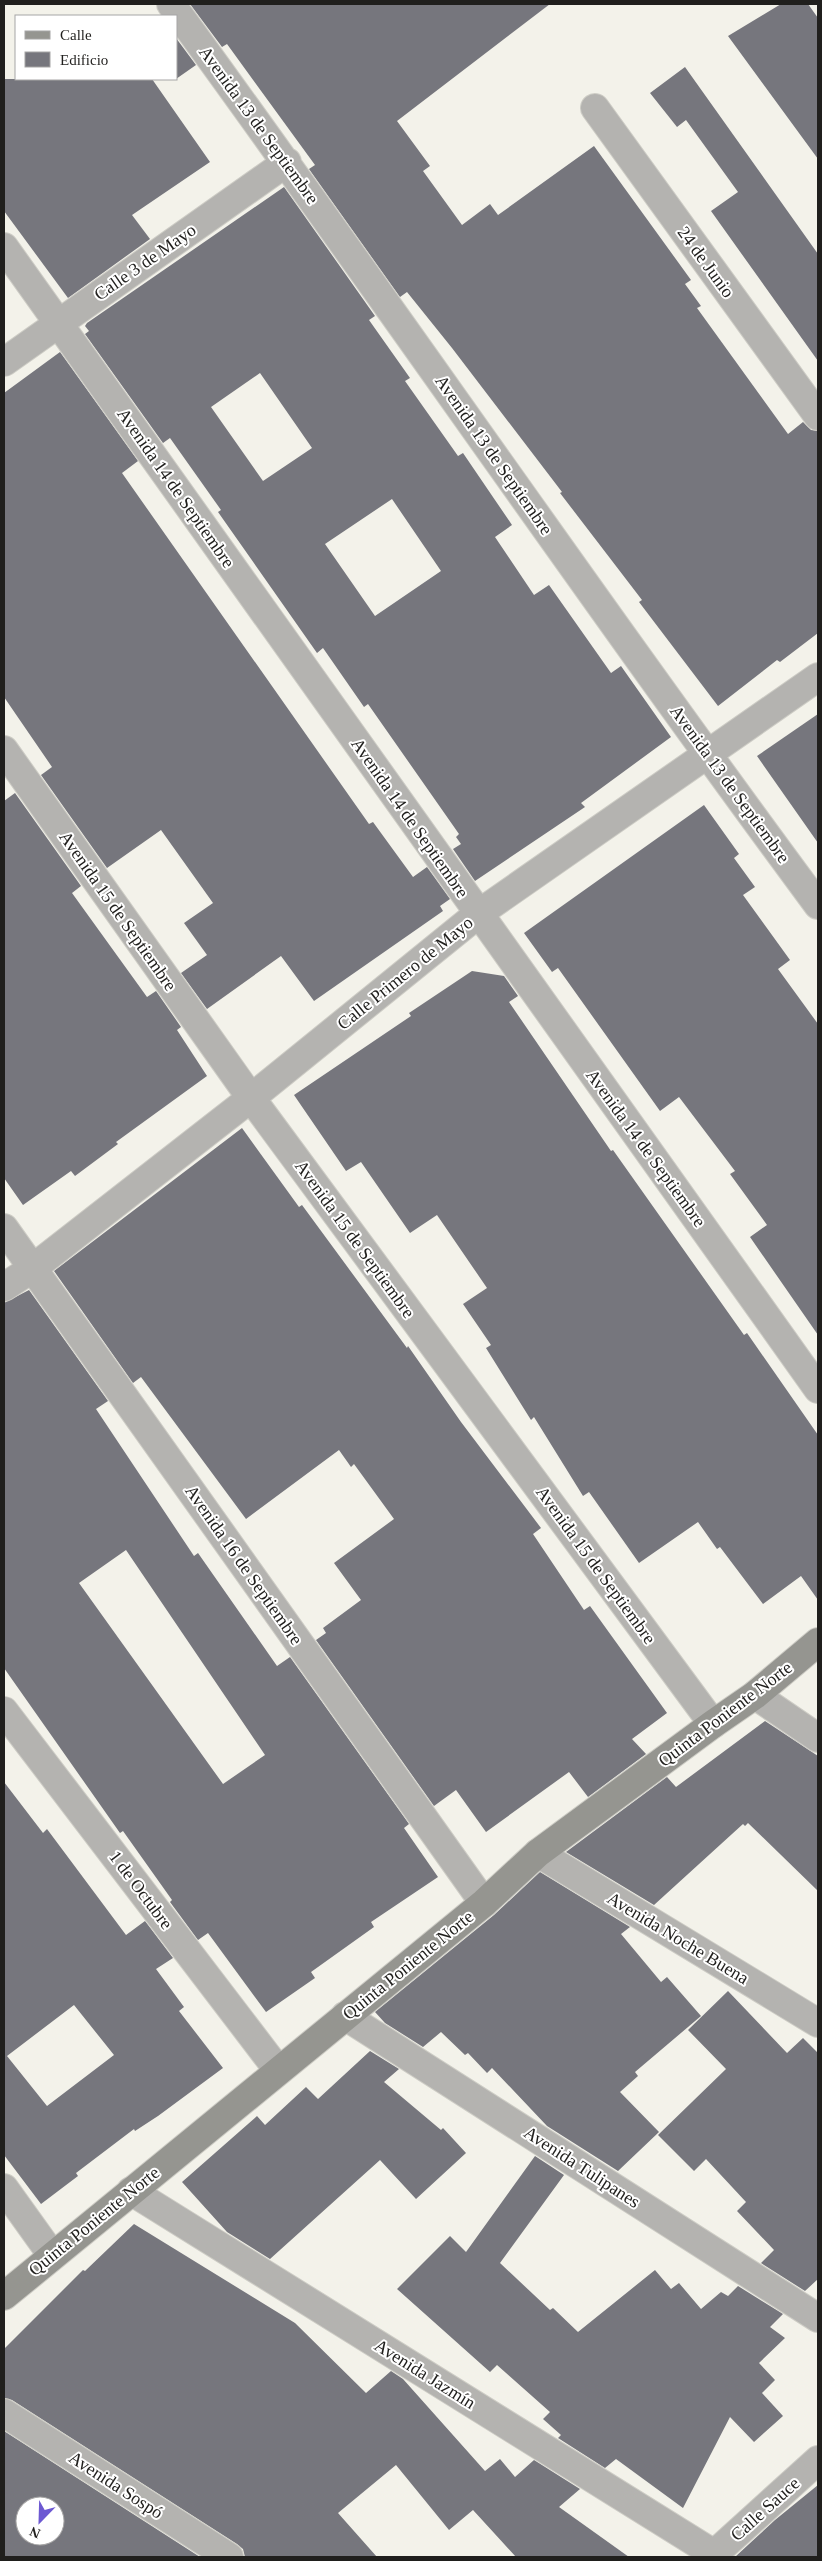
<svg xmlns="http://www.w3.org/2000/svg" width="822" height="2561" font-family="'Times New Roman',serif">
  <rect width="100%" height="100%" fill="#f3f2ea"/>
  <path fill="#76767d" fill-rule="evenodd" d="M190 4H550L397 121 430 166 423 171 462 225 490 204 498 215 594 146 691 280 685 284 701 306 697 308 788 434 803 422 811 430 818 431V633L780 662 777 660 718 706 639 602 642 600 560 493 562 492 452 348 407 292 400 297 309 169 315 165 227 44 222 47Z
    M781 4H808L818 18V159L728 36Z
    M176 38 196 65 176 79Z
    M685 67 818 254V361L711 211 738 192 686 120 677 127 650 93Z
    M4 79H152L210 162 132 215 150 239 68 298 4 211Z
    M284 187 375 316 369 320 410 378 405 381 458 456 463 453 512 525 495 537 534 595 549 585 611 673 621 666 671 737 581 803 585 807 475 881 453 849 461 844 456 837 459 834 368 704 364 707 323 648 317 653 218 512 221 510 170 438 163 443 85 334 89 331 85 326 87 323ZM260 373 312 448 263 481 211 407ZM392 499 441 571 375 616 325 544Z
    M60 352 138 461 122 473 369 824 373 822 413 877 427 867 450 899 440 906 443 911 314 1001 281 956 207 1009 181 973 207 955 184 923 213 903 161 830 107 868 41 775 52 767 4 697V393Z
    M818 714V843L757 756Z
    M15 793 81 886 72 893 147 997 156 991 181 1027 177 1030 207 1076 116 1142 118 1144 75 1176 71 1171 23 1205 4 1178V801Z
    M704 805 739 854 734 858 755 887 743 895 790 960 778 969 818 1024V1335L750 1237 767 1225 730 1174 735 1171 679 1097 660 1111 558 968 552 972 524 933Z
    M472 971 504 976 518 996 509 1002 611 1151 613 1150 744 1335 747 1333 818 1435V1600L801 1576 763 1604 720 1547 717 1549 698 1522 639 1563 589 1492 583 1496 534 1417 531 1420 486 1348 491 1345 463 1304 487 1288 437 1215 410 1233 361 1162 346 1171 294 1095 411 1016 409 1013Z
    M242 1128 299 1207 302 1205 407 1348 408 1346 461 1422 541 1528 533 1534 584 1610 590 1606 667 1713 632 1739 646 1754 588 1797 569 1772 486 1832 456 1790 434 1806 316 1640 326 1633 323 1628 361 1600 334 1563 394 1519 354 1464 351 1467 339 1450 246 1519 141 1377 133 1383 54 1271Z
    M29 1290 108 1401 96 1409 194 1556 198 1553 277 1666 290 1657 409 1824 404 1828 438 1877 371 1922 374 1927 311 1972 315 1978 266 2012 208 1933 198 1940 170 1902 172 1900 123 1831 120 1833 4 1668V1303ZM126 1550 265 1755 223 1784 79 1583Z
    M765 1721 818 1756V1891L748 1823 745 1826 743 1824 654 1905 566 1852 667 1777 676 1787Z
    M4 1782 43 1833 47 1829 126 1935 145 1921 173 1958 156 1969 184 2007 179 2011 223 2068 158 2116 135 2131 134 2129 76 2173 78 2176 41 2204 4 2155ZM74 2005 114 2055 47 2106 7 2056Z
    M540 1872 630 1927 621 1934 661 1982 667 1977 701 2016 635 2072 638 2076 620 2092 659 2132 618 2171 547 2126 492 2068 487 2073 468 2053 465 2055 441 2032 423 2047 385 2023 375 2012 494 1915Z
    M728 1991 787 2053 803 2038 818 2053V2279L805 2291 761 2263 774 2250 737 2211 746 2202 706 2159 694 2171 658 2135 726 2069 688 2030Z
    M370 2051 399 2069 384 2082 441 2130 443 2128 466 2153 416 2199 380 2160 270 2259 227 2232 182 2182 257 2116 265 2125 306 2087 318 2099Z
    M535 2156 564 2175 500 2263 550 2310 553 2308 578 2332 655 2270 671 2289 679 2283 701 2309 721 2292 728 2296 738 2286 783 2314 770 2327 785 2338 759 2363 775 2380 762 2393 783 2416 754 2442 730 2417 683 2508 616 2459 605 2468 558 2438 561 2435 543 2419 550 2412 497 2365 490 2372 397 2289 450 2236 466 2252Z
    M134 2224 295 2323 366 2393 391 2371 403 2379 485 2471 500 2459 515 2477 534 2460 580 2489 559 2507 629 2557H516L473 2510 449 2530 396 2465 338 2513 377 2557H245L243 2549 237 2544 12 2400 4 2398V2349L83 2270 85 2271Z
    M4 2431 200 2557H4ZM25 2506H55V2536H25Z
    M818 2485V2557H735L775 2520Z"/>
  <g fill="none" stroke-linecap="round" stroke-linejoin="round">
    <g stroke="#cdccc5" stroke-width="30">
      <path id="street" d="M171 4C389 303 598 608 818 905
        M595 108 818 416
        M4 247 818 1389
        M4 362 287 162
        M4 750 251 1098 713 1724
        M4 1228 484 1903
        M4 1287 33 1268 251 1098 478 914 818 677
        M755 1695 818 1738
        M4 1711 278 2070
        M538 1853 818 2023
        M345 2016 818 2318
        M4 2188 52 2255
        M131 2191 719 2557
        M4 2413 229 2557
        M711 2557 818 2460"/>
    </g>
    <g stroke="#cdccc5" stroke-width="30">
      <path id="secondary" d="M4 2296 484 1903 538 1853 713 1724 755 1695 818 1642"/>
    </g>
    <use href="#street" stroke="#b4b3b0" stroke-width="28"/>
    <use href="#secondary" stroke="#959590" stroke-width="28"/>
  </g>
  <g text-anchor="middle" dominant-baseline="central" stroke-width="4" stroke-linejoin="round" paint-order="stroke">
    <g font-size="18" fill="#201f1d" stroke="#fff">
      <text transform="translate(259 125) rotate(54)">Avenida 13 de Septiembre</text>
      <text transform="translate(145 262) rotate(-35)">Calle 3 de Mayo</text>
      <text transform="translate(706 262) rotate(54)">24 de Junio</text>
      <text transform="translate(494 455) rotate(55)">Avenida 13 de Septiembre</text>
      <text transform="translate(176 488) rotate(55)">Avenida 14 de Septiembre</text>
      <text transform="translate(730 784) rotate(54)">Avenida 13 de Septiembre</text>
      <text transform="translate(410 818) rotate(55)">Avenida 14 de Septiembre</text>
      <text transform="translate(118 911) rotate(55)">Avenida 15 de Septiembre</text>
      <text transform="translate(405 973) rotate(-39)">Calle Primero de Mayo</text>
      <text transform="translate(646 1148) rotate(54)">Avenida 14 de Septiembre</text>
      <text transform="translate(355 1239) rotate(54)">Avenida 15 de Septiembre</text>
      <text transform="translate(244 1565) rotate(55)">Avenida 16 de Septiembre</text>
      <text transform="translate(596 1565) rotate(54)">Avenida 15 de Septiembre</text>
      <text transform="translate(725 1714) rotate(-37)">Quinta Poniente Norte</text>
      <text transform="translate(141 1890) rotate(53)">1 de Octubre</text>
      <text transform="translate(678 1938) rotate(31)">Avenida Noche Buena</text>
      <text transform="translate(408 1965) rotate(-39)">Quinta Poniente Norte</text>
      <text transform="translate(582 2167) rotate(33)">Avenida Tulipanes</text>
      <text transform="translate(94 2221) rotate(-39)">Quinta Poniente Norte</text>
      <text transform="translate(425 2374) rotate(32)">Avenida Jazmín</text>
      <text transform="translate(116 2485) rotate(33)">Avenida Sospó</text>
      <text transform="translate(765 2509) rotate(-42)">Calle Sauce</text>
    </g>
  </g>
  <rect width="822" height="2561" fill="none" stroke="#201f1d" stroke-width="10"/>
  <rect x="15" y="15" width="162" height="65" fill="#ffffff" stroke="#a6a5a5"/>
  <rect x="25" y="31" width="25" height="8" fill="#959590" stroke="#a6a5a5"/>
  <text x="60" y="40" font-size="15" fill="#201f1d">Calle</text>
  <rect x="25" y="52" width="25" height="15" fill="#76767d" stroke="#a6a5a5"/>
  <text x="60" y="65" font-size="15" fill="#201f1d">Edificio</text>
  <g transform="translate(40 2521) rotate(203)"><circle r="24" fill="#ffffff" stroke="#a6a5a5"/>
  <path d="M0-4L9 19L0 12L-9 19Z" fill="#6d59d2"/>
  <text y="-8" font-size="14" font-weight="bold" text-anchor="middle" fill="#201f1d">N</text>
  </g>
</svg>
